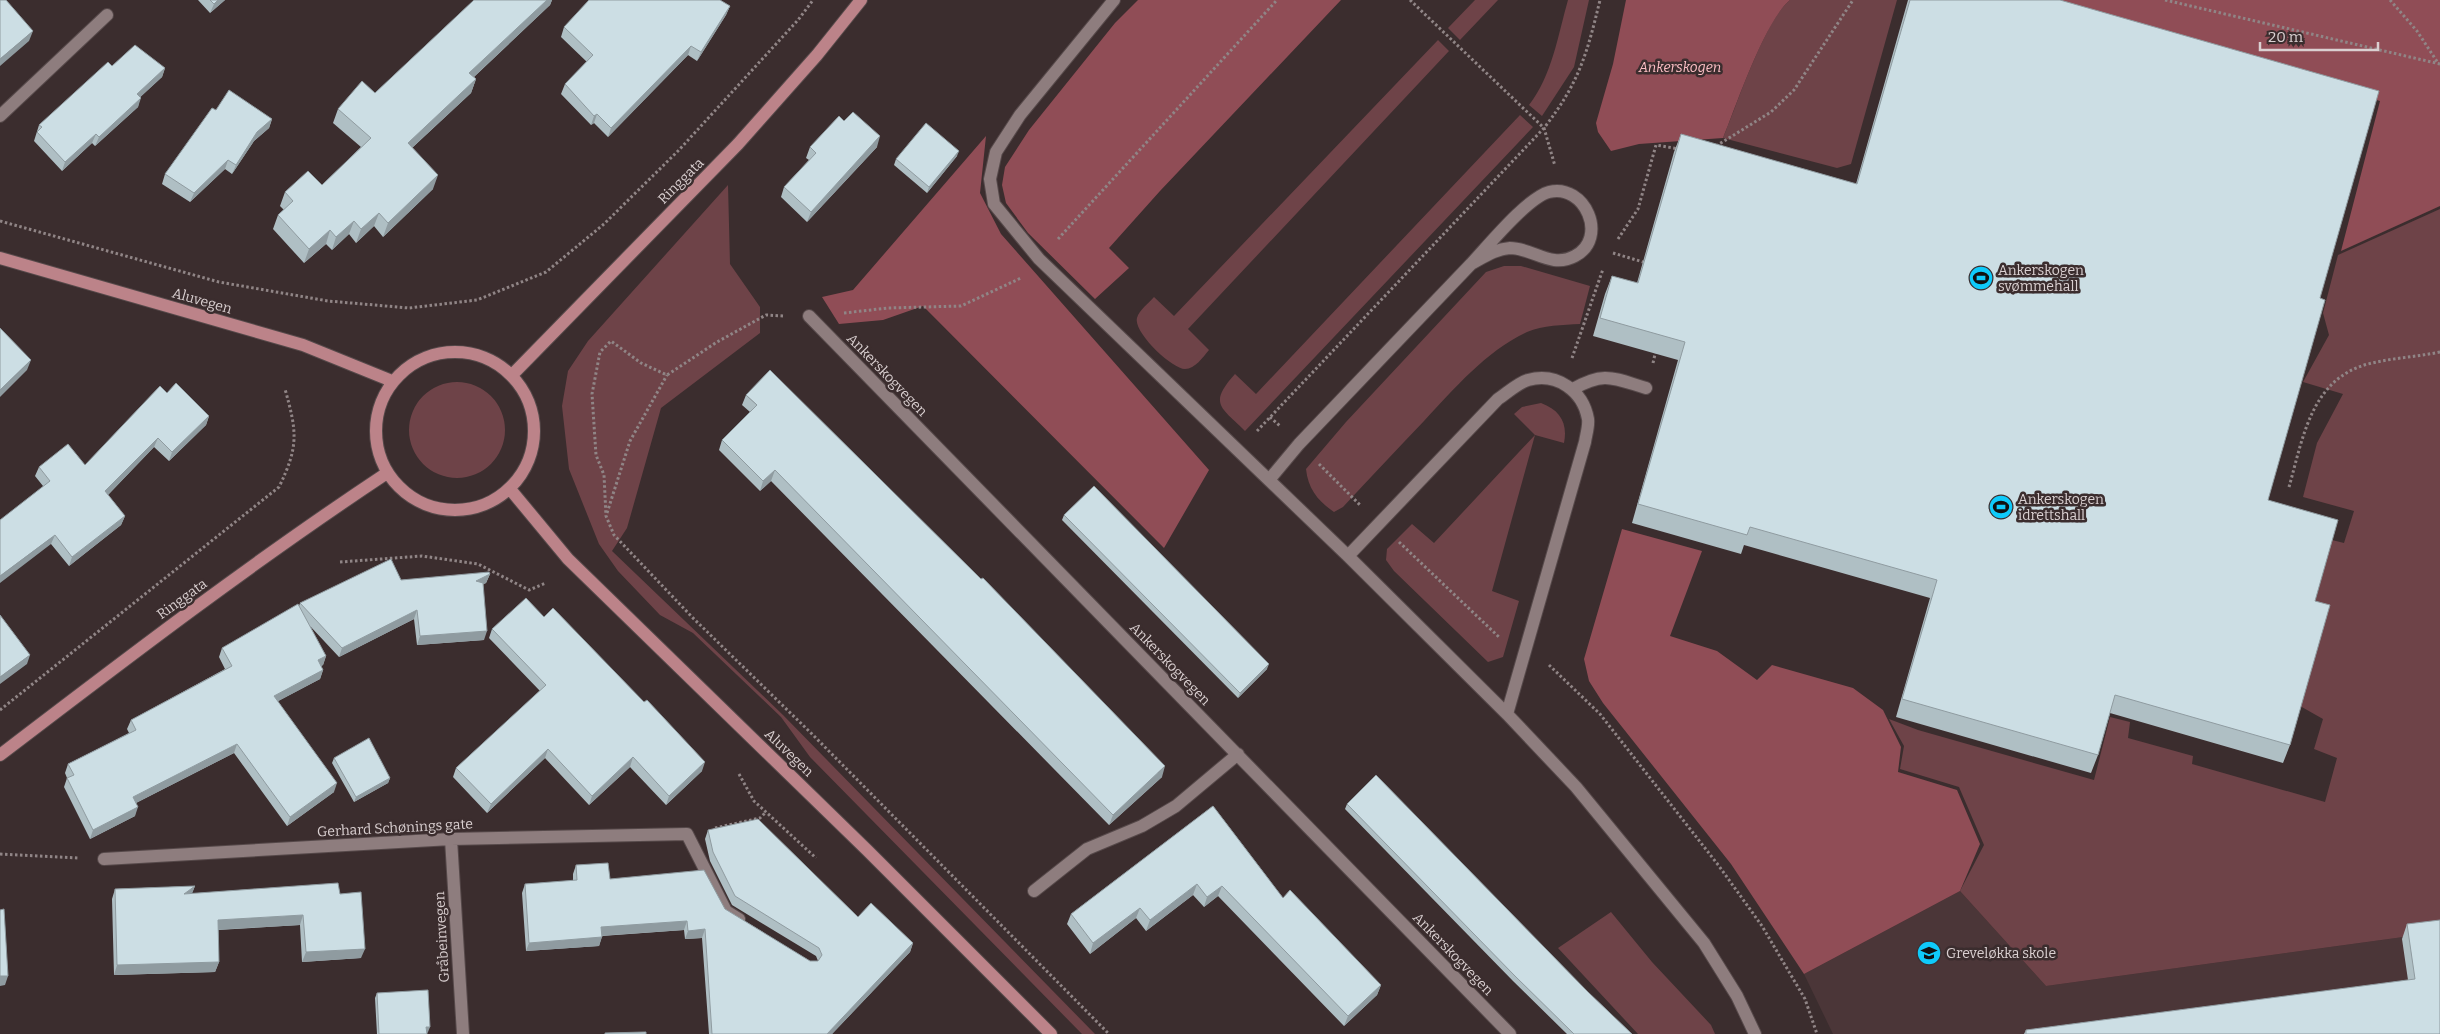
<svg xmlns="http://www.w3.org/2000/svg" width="2440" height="1034" font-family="Bitter,serif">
  <rect width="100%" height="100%" fill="#3b2d2e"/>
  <path fill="#4b3638" d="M1960 891 2046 986 2440 932V1034H1833L1804 974Z"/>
  <path fill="#6e4348" d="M1475 0H1498L1460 40 1448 28Z
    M1568 0H1589L1574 67 1542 116 1529 105C1552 76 1558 35 1568 0Z
    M1790 0H1897L1851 164 1837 168 1723 138C1737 105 1764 21 1790 0Z
    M1438 40 1449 51 1188 329 1209 350C1203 357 1195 369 1185 369 1172 369 1133 332 1137 318 1139 310 1149 303 1154 297L1174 316Z
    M1520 115 1533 127 1245 431C1221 407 1208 404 1235 374L1256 394Z
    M728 185 730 264 760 307V333L661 408 627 528 612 551 783 715 1095 1034H1082L810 757 781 717 693 633 660 615 618 571 599 544 569 469 562 406 568 371 588 341Z
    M2440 209V932L2046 986 1960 891 1984 845 1959 787 1900 769 1904 746 1889 719 1918 730 2094 780 2110 717 2130 722 2128 738 2193 756 2192 764 2325 802 2337 758 2314 749 2323 719 2300 706 2310 620 2332 540 2344 543 2354 511 2303 497 2317 443 2343 394 2303 382 2329 335 2323 313 2338 255Z
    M1504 266H1521L1590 286 1580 324C1563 325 1543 325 1527 332 1486 351 1455 388 1424 421 1397 449 1370 478 1343 507L1334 512C1318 501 1308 489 1306 469L1346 422 1486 272Z
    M409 430a48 48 0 1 1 96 0a48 48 0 1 1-96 0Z
    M1541 403C1560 410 1568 423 1564 443L1535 435 1492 591 1519 601 1503 657 1488 662 1394 571 1386 560 1387 549 1412 524 1434 543 1535 435 1514 414 1522 407Z
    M1611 912 1652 962 1711 1025 1715 1034H1638L1558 948Z"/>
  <path fill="#904d56" d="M1138 0H1341L1160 191 1109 248 1129 268 1095 299 1028 233 1006 203 1002 185 1005 167 1029 130 1115 23Z
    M1626 0H1790C1764 22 1737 104 1723 138L1639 144 1611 151 1598 132 1596 123 1613 64Z
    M2031 0H2440V206L2341 251 2380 101Z
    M986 136 980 193 1001 234 1209 470 1164 548 923 306 883 320 839 324 822 297 853 290Z
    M1622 529 1702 551 1670 636 1717 651 1757 680 1772 665 1853 688 1883 710 1901 747 1898 772 1957 790 1980 844 1960 891 1804 974 1731 864 1603 703 1589 681 1584 659Z"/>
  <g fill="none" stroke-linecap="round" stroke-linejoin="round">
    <g stroke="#56494a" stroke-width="14">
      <path id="minor" d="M1114 0 1020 115 996 152 990 179 994 204 1039 259 1348 556 1507 714 1576 787 1704 943 1737 996 1755 1034
        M0 116 107 15
        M809 316 1510 1034
        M1573 389C1604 371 1613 378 1646 388
        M1269 480 1299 444 1471 264C1484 257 1495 249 1510 248 1533 248 1551 269 1575 256 1609 238 1585 183 1549 192 1527 198 1488 246 1471 264
        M1348 556 1498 399C1507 393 1518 383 1528 380 1557 372 1583 391 1588 419 1589 426 1586 435 1585 442L1507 714
        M451 839 463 1034
        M104 859 451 839 687 834 726 911 739 919
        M1034 891 1087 849 1142 826 1176 806 1238 754"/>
    </g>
    <g stroke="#56494a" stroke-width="14">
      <path id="major" d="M0 258 303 345 392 381
        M376 431a79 79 0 1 1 158 0a79 79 0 1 1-158 0Z
        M512 375 738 144 817 55 861 0
        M510 489 568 559 867 850 1051 1034
        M0 755C127 658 254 561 387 473"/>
    </g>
    <path stroke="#908586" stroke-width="3" stroke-dasharray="2.5 2.5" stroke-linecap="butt" d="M1410 0 1544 128 1555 166
      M2165 0 2440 64
      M2390 0 2417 31 2438 63
      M1716 146 1771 112 1794 90 1853 0
      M0 221 219 282 328 301 409 308 477 300 546 272 604 224 679 150 798 20 813 0
      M1058 239 1277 0
      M1618 239 1638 209 1656 145 1679 149
      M1613 253 1643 262
      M844 313 888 308 961 306 1021 278
      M783 316 766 315 717 342 667 375 641 363 611 341 600 352 592 394 596 455 604 475 606 516 614 535 692 617 813 735 1109 1034
      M1572 358 1603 269
      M1653 363 1656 350
      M1270 417 1280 426
      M1257 431 1544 128C1579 83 1587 54 1600 0
      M1319 464 1360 505
      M2289 487C2303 438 2311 379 2368 364 2391 358 2416 357 2440 352
      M607 513 630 441 667 375
      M1399 542 1500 638
      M340 562 422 556 478 564 529 590 546 583
      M1549 665 1600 714 1719 866 1762 926 1805 999 1817 1034
      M0 710 279 487C299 446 297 432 285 389
      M739 774 754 801 816 858
      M715 828 760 818 766 812
      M0 854 78 858"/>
    <use href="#minor" stroke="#8e7d7e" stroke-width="12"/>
    <use href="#major" stroke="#bc8389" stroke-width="12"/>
  </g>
  <path fill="#afbfc4" d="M198 0H225L210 13Z
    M474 0H552L550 5 474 77 476 79 471 93 412 148 433 189 383 237 374 226 356 243 349 234 332 250 326 244 304 263 273 229 278 215 284 210 280 206 285 192 322 185 361 147 333 123 338 109 375 93Z
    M1908 0H2060L2320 298 2268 500 2315 601 2290 745 2283 763 2110 713 2098 755 2091 773 1896 717 1930 598 1744 545 1741 554 1632 523 1678 360 1593 336 1605 294 1612 276 1637 283 1674 152 1681 134 1856 184Z
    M730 6 726 15 697 61 688 55 608 137 594 123 591 125 561 94 565 84 587 62 561 37 564 27Z
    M112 66 165 68 162 77 140 97 138 107 95 146 92 143 62 171 34 141 39 125Z
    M216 110 272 119 269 128 254 141 232 174 225 169 190 202 162 184 165 174Z
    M844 121 877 147 807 222 781 197 784 187 809 160 806 158 810 147Z
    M957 156 927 193 894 165 896 159Z
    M167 393 209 416 206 425 169 461 154 447 108 495 125 516 121 525 69 566 51 544 43 486 35 476 39 467 85 465Z
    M746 395 1162 777 1109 825 771 481 760 491 719 450 722 440 750 412 742 405Z
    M1064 515 1267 669 1238 698 1062 520Z
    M490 574 486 583 483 584 484 640 417 645 414 619 339 657 310 626 326 656 323 665 321 666 323 670 320 679 278 701 334 792 287 826 234 753 136 803 135 816 90 839 64 787 67 778 65 773 68 764 129 733 127 729 131 720 225 669 219 657 222 648 299 606 300 603 401 580Z
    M544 617 702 771 666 805 630 767 589 805 545 758 487 813 453 777 456 768 540 691 489 638 492 629Z
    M334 758 390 778 388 783 354 802 332 763Z
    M1347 804 1588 992 1632 1034H1567L1513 981 1345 809Z
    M1213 806 1283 898 1381 985 1377 995 1344 1026 1218 896 1204 907 1193 895 1146 931 1136 918 1090 954 1067 924 1071 914Z
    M708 830 858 917 913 943 910 952 832 1034H709L702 938 685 939 684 930 602 936 599 946 526 951 522 893 525 884 573 881V874L576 865 610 879 725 909 810 961H818L816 956 732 905 710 861 705 839Z
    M195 886 192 893 340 894 361 958 302 962 300 925 218 930 219 962 215 972 114 975 112 899 115 889Z
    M2407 924 2440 1034H2024L2026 1030 2408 980 2402 939Z
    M377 993 428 1032 427 1033V1034H377L375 998Z"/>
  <path fill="#8f9ba0" d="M218 0H225L210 13 214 4Z
    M547 0H552L550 5 464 86 469 73Z
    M730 6 726 15 697 61 701 52Z
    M33 31 29 41 0 66V59Z
    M691 46 688 55 608 137 611 128Z
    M165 68 162 77 134 103 137 94Z
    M476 79 471 93 403 156 408 143Z
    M141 98 138 107 95 146 99 137Z
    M597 114 594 123 591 125 594 116Z
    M272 119 269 128 254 141 232 174 236 165 257 132Z
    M96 134 92 143 62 171 65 162Z
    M880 136 877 147 807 222 811 212Z
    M959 151 957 156 927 193 929 187Z
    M228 160 225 169 190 202 194 193Z
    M438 175 433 189 383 237 388 223Z
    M379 213 374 226 356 243 361 229Z
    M354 221 349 234 332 250 336 237Z
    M330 230 326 244 304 263 309 249Z
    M31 360 27 370 0 397V390Z
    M209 416 206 425 169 461 172 452Z
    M158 438 154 447 102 501 105 491Z
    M775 470 771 481 760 491 763 481Z
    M125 516 121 525 69 566 72 557Z
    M55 535 51 544 0 583V576Z
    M490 574 486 583 473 590 476 581Z
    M417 610 414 619 339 657 342 648Z
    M487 631 484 640 417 645 420 636Z
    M30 655 27 664 0 684V677Z
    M326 656 323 665 314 669 318 660Z
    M1269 664 1267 669 1238 698 1240 693Z
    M323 670 320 679 271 705 274 696Z
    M237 744 234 753 130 806 133 797Z
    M548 749 545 758 487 813 491 804Z
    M633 757 630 767 589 805 592 796Z
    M705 762 702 771 666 805 669 796Z
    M1165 766 1162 777 1109 825 1113 815Z
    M390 778 388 783 354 802 356 797Z
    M337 783 334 792 287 826 290 817Z
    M138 807 135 816 90 839 93 830Z
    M1197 884 1193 895 1146 931 1150 920Z
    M195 886 191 896 184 894Z
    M1222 886 1218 896 1204 907 1207 897Z
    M1140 908 1136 918 1090 954 1093 943Z
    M303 915 300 925 214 930 218 920Z
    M687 921 684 930 598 936 601 927Z
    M705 929 702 938 685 939 688 931Z
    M602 937 599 946 526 951 529 943Z
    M913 943 910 952 832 1034H827Z
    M365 949 361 958 302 962 306 952Z
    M219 962 215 972 114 975 117 965Z
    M0 976H8L5 985 0 986Z
    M1381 985 1377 995 1344 1026 1348 1016Z
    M426 1027H430L428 1032 424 1033Z"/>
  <path fill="#ccdee4" stroke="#8f9ba0" d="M0 0H6L33 31 0 59Z
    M210 0H218L214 4Z
    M474 0H547L469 73 476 79 408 143 438 175 388 223 379 213 361 229 354 221 336 237 330 230 309 249 278 215 293 201 285 192 308 171 322 185 371 138 338 109 362 81 375 93Z
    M589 0H720L730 6 701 52 691 46 611 128 597 114 594 116 565 84 593 55 564 27Z
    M1910 0H2060L2379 91 2320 298 2325 300 2268 500 2338 520 2315 601 2330 605 2290 745 2115 695 2098 755 1902 699 1937 580 1750 527 1747 535 1638 504 1685 342 1600 318 1612 276 1638 283 1681 134 1857 184Z
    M135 45 165 68 137 94 141 98 99 137 96 134 65 162 37 132 42 127 39 125 108 62 112 66Z
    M229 90 272 119 257 132 236 165 228 160 194 193 165 174 212 108 216 110Z
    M853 112 880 136 811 212 784 187 816 153 810 147 839 116 844 121Z
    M926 123 959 151 929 187 896 159Z
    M0 328 31 360 0 390Z
    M770 370 981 579 983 578 1165 766 1113 815 775 470 763 481 722 440 757 405 746 395Z
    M176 383 209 416 172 452 158 438 105 491 125 516 72 557 55 535 0 576V520L50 481 39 467 68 444 85 465 160 386 167 393Z
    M1094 486 1269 664 1240 693 1064 515Z
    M391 559 401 580 489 572 490 574 476 581 483 583 487 631 420 636 417 610 342 648 300 603Z
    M526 598 544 617 553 608 644 702 647 700 705 762 669 796 633 757 592 796 548 749 491 804 456 768 546 685 492 629Z
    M298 604 326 656 318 660 323 670 274 696 337 783 290 817 237 744 133 797 138 807 93 830 67 778 74 775 68 764 136 730 131 720 232 666 222 648Z
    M0 615 30 655 0 677Z
    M369 738 390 778 356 797 334 758Z
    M1376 775 1588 992 1632 1034H1574L1515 976 1347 804Z
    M1213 806 1283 898 1290 890 1381 985 1348 1016 1222 886 1207 897 1197 884 1150 920 1140 908 1093 943 1071 914Z
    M758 819 858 917 871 903 913 943 827 1034H712L705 929 688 931 687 921 601 927 602 937 529 943 525 884 577 880 576 865 608 863 610 879 704 870 725 909 810 961H818L822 955 819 948 735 896 713 852 708 830Z
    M338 883 340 894 361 892 365 949 306 952 303 915 218 920 219 962 117 965 115 889 195 886 184 894Z
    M4 909 8 976H0V910Z
    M2440 920V1034H2026V1030L2415 979 2407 924Z
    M428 990 430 1027H426L427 1034H379L377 993Z
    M646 1032V1034H605V1033Z"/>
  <defs>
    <g id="stadium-disc" transform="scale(1.25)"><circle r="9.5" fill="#0fcafa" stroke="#3b2d2e"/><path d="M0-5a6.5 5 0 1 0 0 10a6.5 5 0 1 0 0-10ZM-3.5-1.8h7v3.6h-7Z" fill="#111"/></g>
    <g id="school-disc" transform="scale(1.25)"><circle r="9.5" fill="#0fcafa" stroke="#3b2d2e"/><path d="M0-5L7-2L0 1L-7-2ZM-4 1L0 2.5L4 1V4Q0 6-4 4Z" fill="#111"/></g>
  </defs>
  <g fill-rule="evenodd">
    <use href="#stadium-disc" x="1981" y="278"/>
    <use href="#stadium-disc" x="2001" y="507"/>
    <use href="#school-disc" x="1929" y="953"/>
  </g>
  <g text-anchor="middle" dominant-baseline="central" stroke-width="5" stroke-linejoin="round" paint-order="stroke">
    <g font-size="14" font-style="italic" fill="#fdbfc5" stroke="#3b2d2e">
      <text x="1680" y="67">Ankerskogen</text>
    </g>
    <g font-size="14" fill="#dad0d1" stroke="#3b2d2e">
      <text transform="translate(681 181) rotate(-45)">Ringgata</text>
      <text transform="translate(202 301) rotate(16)">Aluvegen</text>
      <text transform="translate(887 375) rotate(46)">Ankerskogvegen</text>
      <text transform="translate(182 599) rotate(-36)">Ringgata</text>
      <text transform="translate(1170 664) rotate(46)">Ankerskogvegen</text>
      <text transform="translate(789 753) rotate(44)">Aluvegen</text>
      <text transform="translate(395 828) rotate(-3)">Gerhard Schønings gate</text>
      <text transform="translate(442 937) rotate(-93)">Gråbeinvegen</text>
      <text transform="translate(1453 954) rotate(46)">Ankerskogvegen</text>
    </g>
    <g font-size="14" fill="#dad0d1" stroke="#3b2d2e" text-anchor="start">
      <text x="1998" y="270">Ankerskogen<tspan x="1998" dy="16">svømmehall</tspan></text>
      <text x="2018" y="499">Ankerskogen<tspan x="2018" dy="16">idrettshall</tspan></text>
      <text x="1946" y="953">Greveløkka skole</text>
    </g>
  </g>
  <path d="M2260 42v8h118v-8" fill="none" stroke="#dad0d1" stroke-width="2.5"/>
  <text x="2268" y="42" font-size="15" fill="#dad0d1" stroke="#3b2d2e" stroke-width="4" paint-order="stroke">20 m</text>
</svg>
